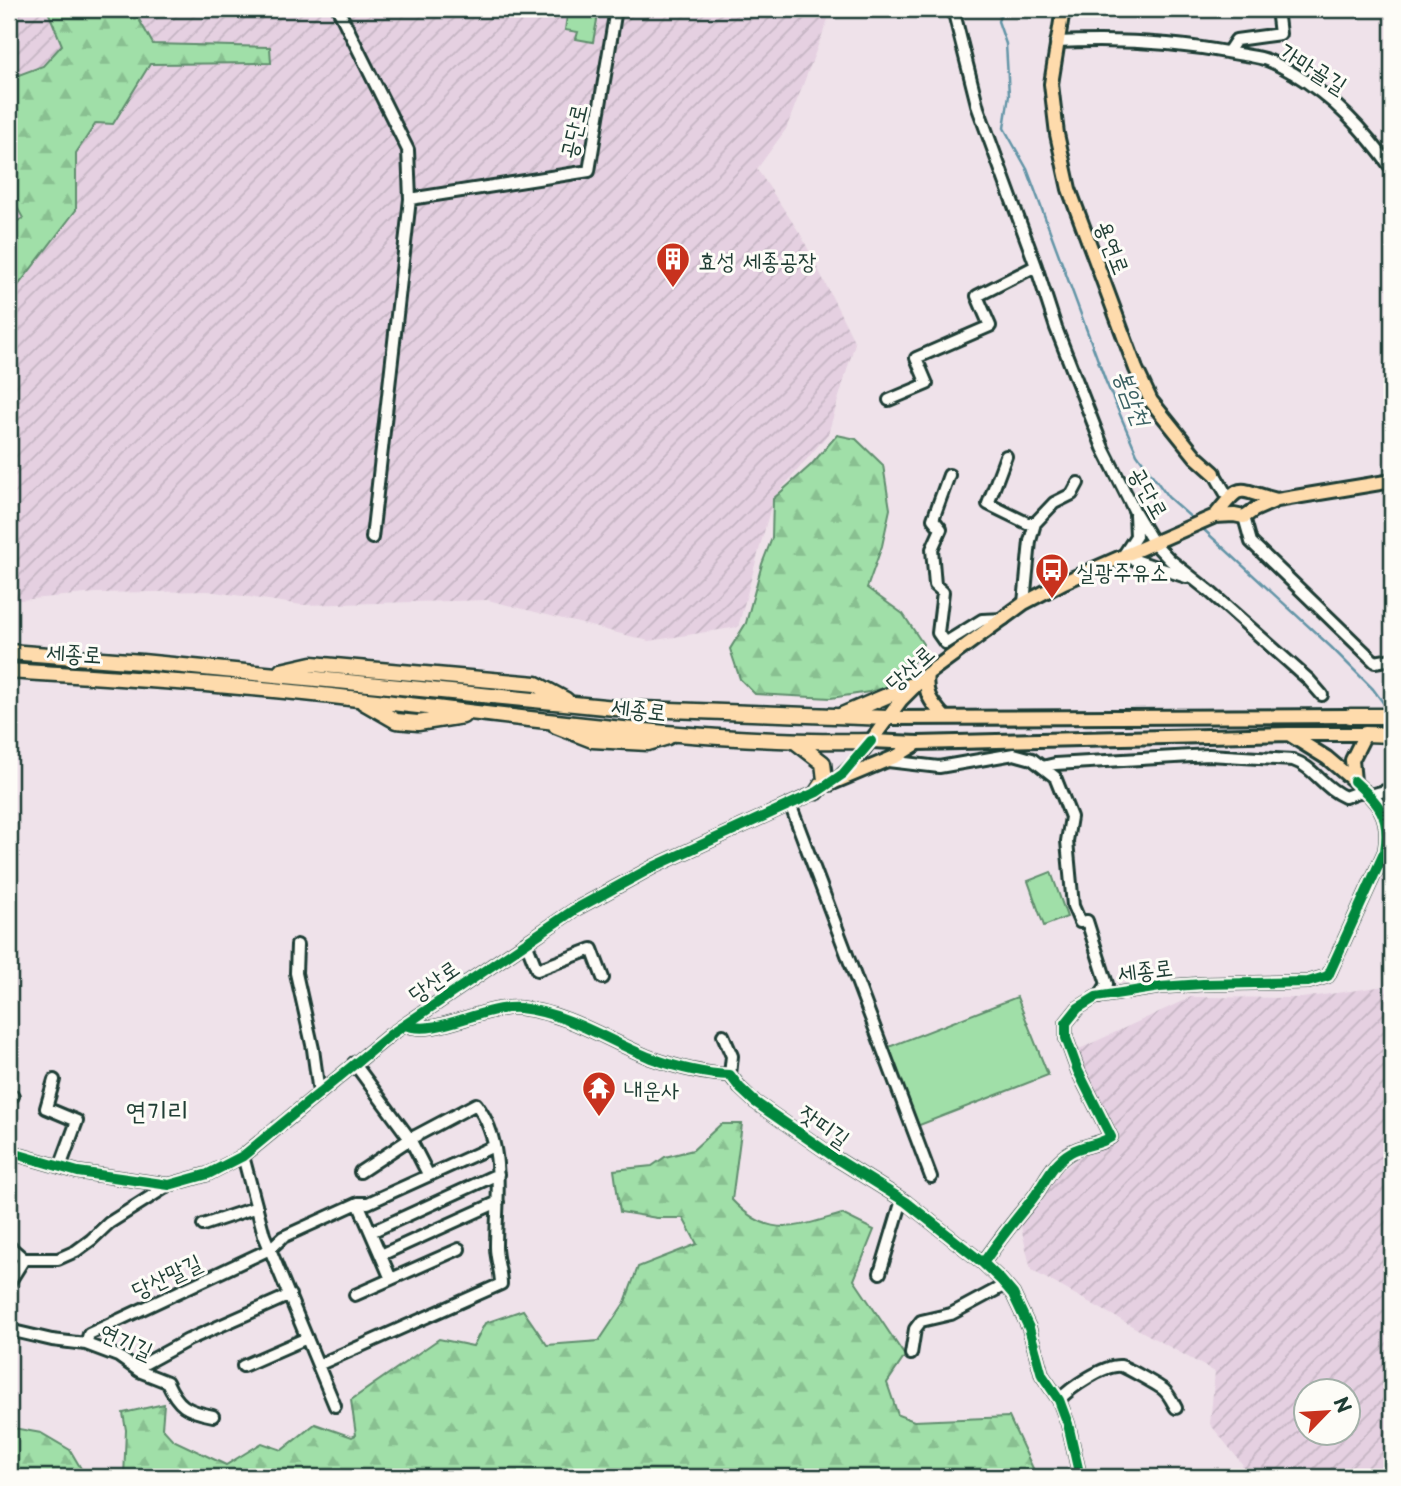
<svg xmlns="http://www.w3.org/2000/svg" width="1401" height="1486" font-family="'Playpen Sans','Poor Story',sans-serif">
  <defs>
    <pattern id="industrial-furrows" width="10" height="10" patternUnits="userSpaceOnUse" patternTransform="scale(1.75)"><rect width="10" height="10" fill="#e5d0e1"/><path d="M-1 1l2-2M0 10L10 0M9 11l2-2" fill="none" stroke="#c4b4c2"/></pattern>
    <pattern id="forest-firs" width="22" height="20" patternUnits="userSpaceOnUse" patternTransform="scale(1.75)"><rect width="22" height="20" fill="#a0dfa8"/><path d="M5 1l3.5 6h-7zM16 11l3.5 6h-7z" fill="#89c091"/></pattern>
  </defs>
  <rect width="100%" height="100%" fill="#efe2ea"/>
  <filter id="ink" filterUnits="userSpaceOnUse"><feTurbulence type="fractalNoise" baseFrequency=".0143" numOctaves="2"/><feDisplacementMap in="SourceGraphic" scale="14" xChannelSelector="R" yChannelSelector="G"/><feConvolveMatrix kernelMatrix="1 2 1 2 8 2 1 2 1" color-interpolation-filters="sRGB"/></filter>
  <g filter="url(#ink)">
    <path fill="url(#industrial-furrows)" fill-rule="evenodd" d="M9 9H832L786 129 757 169 801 235 855 343 828 434 773 499 738 627 649 641 488 600 302 605 208 591 96 593 9 601Z
      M1392 985V1477H1232L1243 1465 1210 1424 1215 1372 1031 1270 1020 1223 1051 1180 1078 1158 1099 1150 1119 1133 1073 1052 1191 997 1302 998ZM1306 1392H1348V1434H1306Z"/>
    <path fill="#a0dfa8" stroke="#608e6e" stroke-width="2" d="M568 9H599L593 42 576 39 578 32 565 30Z
      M1051 872 1067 917 1044 926 1028 881Z
      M1017 997 1048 1075 917 1126 886 1048Z"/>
    <path fill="url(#forest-firs)" stroke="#608e6e" stroke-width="2" d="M47 9H133L153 44 270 47 271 63 150 64 113 124 96 123 76 153V210L14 291 9 306V226L23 218 9 193V73L16 76 43 66 62 45Z
      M837 435 856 439 883 465 890 509 882 546 867 588 903 614 923 644 902 683 869 692 831 698 755 694 740 679 730 649 746 623 762 564 772 538 773 499 811 465Z
      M721 1124H742L732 1200C770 1240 795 1227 842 1214L874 1230 854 1280 905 1356 887 1383 898 1415 914 1421 1009 1417 1037 1477H124L126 1430 123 1413 164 1404 162 1428 173 1440 226 1465 262 1443 282 1450 315 1424 352 1437 356 1435 351 1400 439 1339 473 1346 485 1323 523 1310 547 1345 599 1341 625 1302 638 1267 697 1244 683 1218H657L620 1212 614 1170 652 1166 665 1157 693 1150Z
      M9 1405 13 1428 41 1433 70 1450 86 1477H9Z"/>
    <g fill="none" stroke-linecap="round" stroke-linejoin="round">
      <path stroke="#6495a7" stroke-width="2.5" d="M1003 9 998 21 1006 44 1009 95 1004 128 1027 169 1106 382 1137 454 1168 497 1195 521
        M1202 528 1331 647 1373 689 1390 712"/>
      <g stroke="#1f3d34" stroke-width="16">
        <path id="minor" d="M338 9 408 150 410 199 589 171 616 9
          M953 9 978 108 1036 266 1056 328 1103 448 1135 512 1153 542 1170 560 1209 591 1309 680 1322 695
          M1056 42C1115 39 1175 42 1232 53 1243 55 1254 56 1264 59 1274 62 1284 68 1293 73 1334 98 1364 130 1392 169
          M1228 52 1236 40 1280 34 1277 9
          M889 400 927 384 916 358 990 326 977 296 1036 266
          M1006 456 988 504 1027 523H1035L1030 541 1024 603
          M1214 473 1229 499
          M949 475 933 519 941 529 932 549 935 585 943 592 938 633 945 643 982 620 1004 619
          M1135 514 1136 536 1123 556 1186 577
          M1244 517 1251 542 1375 662 1392 659
          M1035 523 1054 503 1072 494 1078 483
          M372 538 410 199
          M888 761 939 767 1014 754 1032 759 1055 777 1071 817 1067 841 1073 906 1080 922 1087 921 1107 984 1099 997
          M1042 767 1055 764 1209 755 1293 760C1314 767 1323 788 1345 797L1364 790
          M837 779 856 761 871 741
          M1370 795 1392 789
          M790 804 931 1177
          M526 942 537 970 592 949 603 978
          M297 945 296 973 313 1049 319 1093
          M405 1025C438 1037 482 1005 520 1008 568 1013 608 1041 651 1058 676 1067 703 1074 730 1075L740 1088 755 1102 837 1159 906 1202 983 1263 1001 1280 1013 1294 1029 1328 1042 1375 1059 1400 1068 1424 1080 1477
          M723 1035 732 1056 730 1075
          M354 1063 410 1139 428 1174
          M54 1080 46 1108 77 1121 60 1167
          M9 1095 13 1096
          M9 1152 78 1172 169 1185 208 1174 243 1156 390 1035 574 910 655 866 821 790
          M243 1156 264 1235 335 1406
          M358 1203 391 1279
          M203 1225 257 1207
          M371 1232 498 1174
          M9 1246 24 1259H58L76 1251 91 1240 109 1223 169 1185
          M381 1255 498 1202
          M983 1263C998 1242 1013 1222 1030 1202 1044 1186 1050 1164 1071 1152 1083 1145 1099 1145 1111 1137L1078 1071 1066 1038V1023L1078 1008 1096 997 1160 987 1203 984 1308 982 1328 976 1385 851C1391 815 1379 804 1354 781
          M880 1273 902 1200
          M9 1283 24 1259
          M355 1295 459 1249
          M9 1330 52 1340 86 1344 118 1356 139 1371 167 1382C178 1406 186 1411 213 1416
          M86 1344 89 1334 270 1249 283 1237 358 1203H368L494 1146
          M911 1354 915 1329 921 1321 951 1314 1005 1285
          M318 1365 501 1284C501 1271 496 1259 496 1247 496 1199 507 1145 476 1104L410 1139 360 1172
          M243 1366 307 1338
          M139 1371 144 1364 188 1340 290 1295
          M1059 1400C1070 1388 1105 1364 1121 1366 1124 1366 1161 1387 1164 1390 1169 1394 1173 1403 1176 1408"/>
      </g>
      <g stroke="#1f3d34" stroke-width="18">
        <path id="major" d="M1063 9 1051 84 1057 134 1069 189 1136 369 1151 401 1196 457 1214 473
          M1215 516C1244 480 1235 490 1277 500
          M927 674C924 694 931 702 944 717
          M888 718 1350 716
          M1290 735 1327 758 1354 781 1352 760 1365 734
          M871 741 901 700 927 674 1024 603 1064 582 1215 516 1234 515 1244 517 1254 510 1277 500 1392 481
          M871 741 918 743 1288 734H1365
          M830 784 897 756 918 743"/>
      </g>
      <g stroke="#1f3d34" stroke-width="19">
        <path id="highway" d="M9 652 142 662 615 708 888 718
          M9 671C125 678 242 685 358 699 528 718 699 744 871 741
          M281 671 312 664 536 684 566 700
          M363 702 396 721 418 723 463 716
          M842 715 917 683
          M1350 716H1392
          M556 726 592 740 648 743 668 737
          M1365 734 1392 735
          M797 743 823 763 825 780 817 792"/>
      </g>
      <use href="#minor" stroke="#fdfcf7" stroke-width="10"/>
      <use href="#major" stroke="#fedbac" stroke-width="12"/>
      <use href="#highway" stroke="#fedbac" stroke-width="14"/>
      <g stroke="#fdfcf7" stroke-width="15">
        <path id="cycleway" d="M405 1025C438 1037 482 1005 520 1008 568 1013 608 1041 651 1058 676 1067 703 1074 730 1075L740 1088 755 1102 837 1159 906 1202 983 1263 1001 1280 1013 1294 1029 1328 1042 1375 1059 1400 1068 1424 1080 1477
          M9 1152 78 1172 169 1185 208 1174 243 1156 390 1035 574 910 655 866 817 792 843 774 871 741
          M983 1263C998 1242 1013 1222 1030 1202 1044 1186 1050 1164 1071 1152 1083 1145 1099 1145 1111 1137L1078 1071 1066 1038V1023L1078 1008 1096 997 1160 987 1203 984 1308 982 1328 976 1385 851C1391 815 1379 804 1354 781"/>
      </g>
      <use href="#cycleway" stroke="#00873e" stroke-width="10"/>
    </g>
  </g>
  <defs>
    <g id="building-pin" transform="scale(1.75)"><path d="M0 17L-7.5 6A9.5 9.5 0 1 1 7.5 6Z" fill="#c8321e" stroke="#fdfcf7"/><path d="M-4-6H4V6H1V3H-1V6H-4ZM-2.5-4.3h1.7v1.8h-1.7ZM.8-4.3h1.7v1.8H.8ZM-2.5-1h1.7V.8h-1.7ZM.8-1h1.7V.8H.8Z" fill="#fff"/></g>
    <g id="bus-pin" transform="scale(1.75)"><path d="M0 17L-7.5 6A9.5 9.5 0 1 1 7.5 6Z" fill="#c8321e" stroke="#fdfcf7"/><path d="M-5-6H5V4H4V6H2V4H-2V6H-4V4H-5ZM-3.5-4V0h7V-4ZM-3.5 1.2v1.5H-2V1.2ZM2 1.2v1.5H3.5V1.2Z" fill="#fff"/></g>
    <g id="temple-pin" transform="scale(1.75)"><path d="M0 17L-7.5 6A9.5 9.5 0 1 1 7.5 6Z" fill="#c8321e" stroke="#fdfcf7"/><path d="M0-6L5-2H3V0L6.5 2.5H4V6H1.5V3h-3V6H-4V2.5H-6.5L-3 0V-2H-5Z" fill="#fff"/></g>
  </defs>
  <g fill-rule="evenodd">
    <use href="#building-pin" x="673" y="259"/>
    <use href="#bus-pin" x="1052" y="570"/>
    <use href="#temple-pin" x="599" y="1088"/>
  </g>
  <g text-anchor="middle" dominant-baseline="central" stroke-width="6" stroke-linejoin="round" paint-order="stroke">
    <g font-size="23" fill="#1f3d34" stroke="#fdfcf7">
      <text transform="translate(1314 67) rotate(32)">가마골길</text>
      <text transform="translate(572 131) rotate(-77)">공단로</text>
      <text transform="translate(1114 247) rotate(69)">용연로</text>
      <text transform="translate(1150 492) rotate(61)">공단로</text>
      <text transform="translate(74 652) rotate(3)">세종로</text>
      <text transform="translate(909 667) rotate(-42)">당산로</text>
      <text transform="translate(639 708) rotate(7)">세종로</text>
      <text transform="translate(1145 969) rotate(-7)">세종로</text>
      <text transform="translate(433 980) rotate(-35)">당산로</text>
      <text transform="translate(825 1125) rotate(35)">잣띠길</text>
      <text transform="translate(166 1275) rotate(-25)">당산말길</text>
      <text transform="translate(127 1340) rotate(24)">연기길</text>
    </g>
    <g font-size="23" fill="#1f3d34" stroke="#fdfcf7" text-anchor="start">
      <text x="698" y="259">효성 세종공장</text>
      <text x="1076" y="570">실광주유소</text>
      <text x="624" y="1088">내운사</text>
    </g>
    <g font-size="24" font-style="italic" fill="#3c6264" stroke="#fdfcf7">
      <text transform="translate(1134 397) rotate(69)">봉암천</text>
    </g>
    <g font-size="26" fill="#1f3d34" stroke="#fdfcf7">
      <text x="157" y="1109">연기리</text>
    </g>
  </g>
  <rect width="1401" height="1486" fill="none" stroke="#fdfcf7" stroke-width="35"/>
  <rect x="18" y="18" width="1366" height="1451" fill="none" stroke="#1f3d34" stroke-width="2.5" filter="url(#ink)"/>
  <g transform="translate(1327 1412) rotate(65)"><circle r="33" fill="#fdfcf7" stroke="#a4b0a9" stroke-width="2"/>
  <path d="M0-5L12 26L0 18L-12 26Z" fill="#c8321e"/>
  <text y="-10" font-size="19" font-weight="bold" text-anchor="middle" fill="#1f3d34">N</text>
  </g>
</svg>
